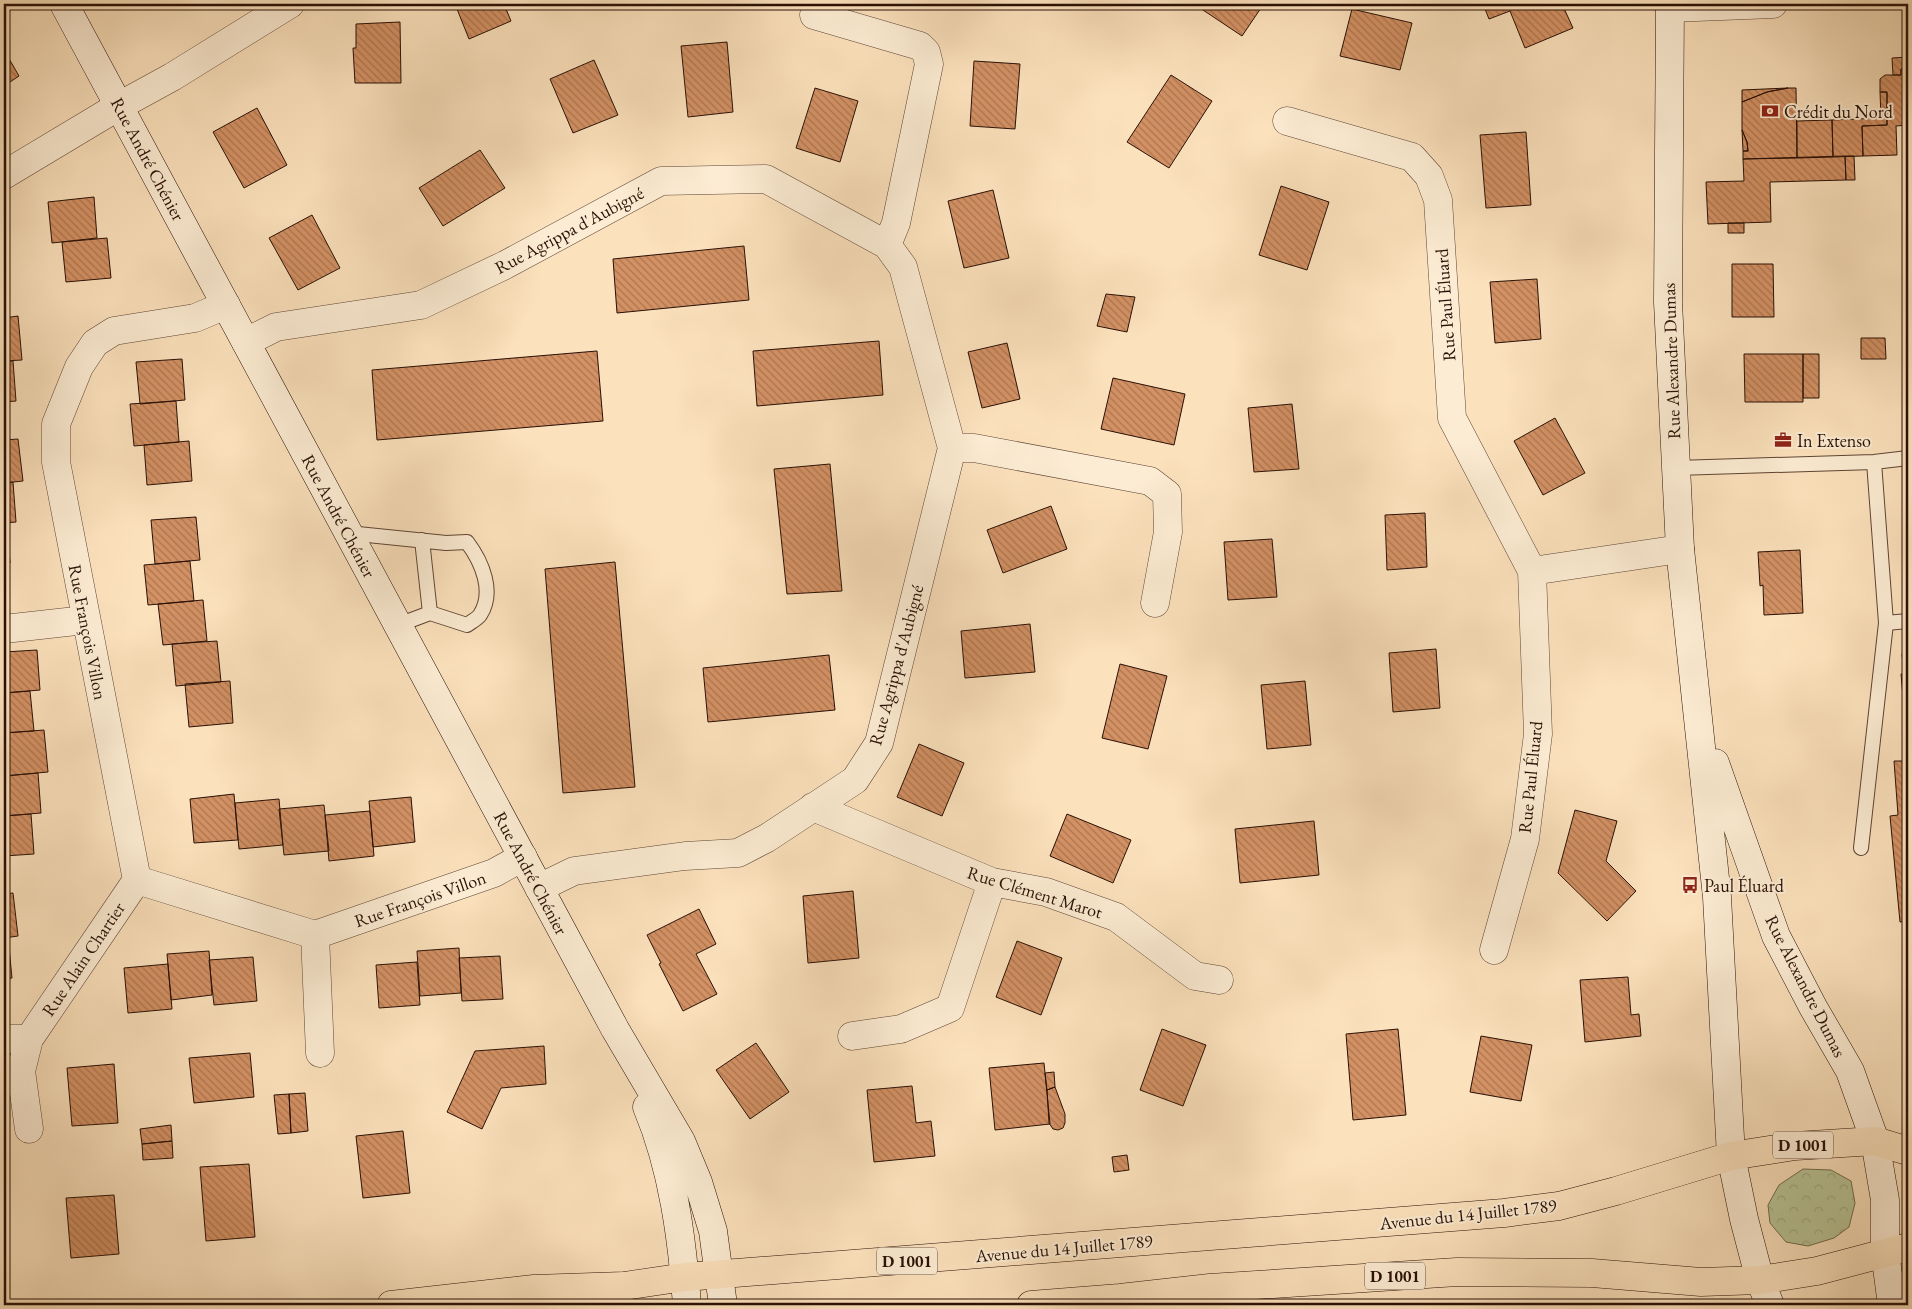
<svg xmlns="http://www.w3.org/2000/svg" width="1912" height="1309" font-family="'EB Garamond',serif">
  <defs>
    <pattern id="park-crowns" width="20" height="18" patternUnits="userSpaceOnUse" patternTransform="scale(1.25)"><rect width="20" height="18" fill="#b8c496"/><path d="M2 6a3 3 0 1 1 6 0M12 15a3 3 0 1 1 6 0" fill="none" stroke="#9ea780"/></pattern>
    <pattern id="building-back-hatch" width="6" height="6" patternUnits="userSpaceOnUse" patternTransform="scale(1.25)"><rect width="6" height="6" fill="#d39164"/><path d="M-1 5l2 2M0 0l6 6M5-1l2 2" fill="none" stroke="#ab7550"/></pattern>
  </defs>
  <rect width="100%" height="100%" fill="#fbe1bc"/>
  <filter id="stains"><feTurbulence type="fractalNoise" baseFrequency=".004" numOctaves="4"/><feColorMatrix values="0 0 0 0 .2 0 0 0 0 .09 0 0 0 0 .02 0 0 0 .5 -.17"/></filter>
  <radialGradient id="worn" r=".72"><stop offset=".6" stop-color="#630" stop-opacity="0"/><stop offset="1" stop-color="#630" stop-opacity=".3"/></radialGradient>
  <path fill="url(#park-crowns)" stroke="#706a4e" d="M1803 1169 1831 1170 1851 1181 1855 1203 1849 1227 1834 1238 1808 1246 1786 1242 1770 1223 1768 1205 1779 1185Z"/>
  <path fill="url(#building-back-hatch)" stroke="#291006" d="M455 4H504L511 21 469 39Z
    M1194 4H1261L1263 5 1242 36Z
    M1483 4H1562L1573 28 1525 48 1510 11 1489 19Z
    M1352 9 1412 23 1400 70 1340 56Z
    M400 22 401 83H355L353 48H356V24Z
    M727 42 733 112 688 117 681 46Z
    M4 50 19 76 4 86Z
    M1908 57V68L1901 69V75H1893L1892 58Z
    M594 60 618 115 573 133 550 79Z
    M974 61 1020 64 1015 129 970 126Z
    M1908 68V125L1896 126 1897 155 1863 156 1862 126 1887 125V92H1880V79L1885 75H1901V69Z
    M1171 75 1212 101 1169 168 1127 142Z
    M815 88 858 101 840 162 796 148Z
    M1788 88H1796L1797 158 1743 159V151H1748L1747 142 1742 130V102L1767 92Z
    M1788 88 1767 92 1742 102V90Z
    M1880 92H1887V125L1862 126 1863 156 1833 157 1832 120 1881 118Z
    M257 108 287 165 244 188 213 132Z
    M1832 120 1833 157 1797 158V121Z
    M1742 130 1747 142 1748 151H1743Z
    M1526 132 1531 205 1486 208 1480 135Z
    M480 150 505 188 443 226 419 188Z
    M1845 156 1846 180 1770 182 1771 222 1708 224 1706 182 1744 181 1743 159Z
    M1845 156H1854L1855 180H1846Z
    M1281 186 1329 202 1307 270 1259 255Z
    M993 190 1009 258 964 268 948 201Z
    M94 197 97 238 52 243 48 202Z
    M312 215 340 268 298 290 269 238Z
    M1728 223H1744V233H1728Z
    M107 238 111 278 66 282 62 242Z
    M744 246 749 300 617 313 613 259Z
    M1732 264H1773L1774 317H1732Z
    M1537 279 1541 339 1495 343 1490 282Z
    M1106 294 1135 297 1127 332 1097 326Z
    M18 316 22 360 4 361V318Z
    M1861 338H1885L1886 359H1861Z
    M879 341 883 395 757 406 753 351Z
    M1007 343 1020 399 982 408 968 352Z
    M597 351 603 421 377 440 372 370Z
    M1744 354H1803V402H1745Z
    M1803 354H1819V398H1803Z
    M182 359 185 400 140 404 136 362Z
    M4 361H13L16 401 4 402Z
    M1113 378 1185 394 1174 445 1101 429Z
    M176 401 179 442 134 446 130 404Z
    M1292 404 1299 469 1254 472 1248 408Z
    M1555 418 1585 473 1543 495 1514 441Z
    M18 439 23 481 4 483V440Z
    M189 441 192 481 147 485 144 445Z
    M830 464 842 591 787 594 774 469Z
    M13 482 16 522 4 523V483Z
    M1051 506 1067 549 1003 573 987 530Z
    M1425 513 1427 567 1387 570 1385 515Z
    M196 517 200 560 155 564 151 520Z
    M4 523H7L10 563H4Z
    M1272 539 1277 597 1228 600 1224 542Z
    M1800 550 1803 613 1764 615 1763 585 1760 586 1758 552Z
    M190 561 194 601 148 605 144 565Z
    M615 562 635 787 563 793 545 569Z
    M203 600 207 641 163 645 158 604Z
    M1030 624 1035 672 965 678 961 631Z
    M217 641 221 682 176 686 172 644Z
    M1436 649 1440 708 1393 712 1389 653Z
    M37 650 40 690 4 693V652Z
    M1908 653V664H1903L1902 654Z
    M829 655 835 710 708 722 703 668Z
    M1120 664 1167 676 1148 749 1102 738Z
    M1901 674H1908V752Z
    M230 681 233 723 189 727 185 684Z
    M1305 681 1311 745 1267 749 1261 685Z
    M30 691 34 731 4 733V693Z
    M44 730 48 772 4 776V733Z
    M919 744 964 763 942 816 897 797Z
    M1894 761H1908V921L1900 922 1890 816 1898 815Z
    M38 773 41 813 4 816V776Z
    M234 794 238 840 194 843 190 799Z
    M411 797 415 842 373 847 369 801Z
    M279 799 283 845 239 849 235 803Z
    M324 805 329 851 284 855 279 809Z
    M1575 810 1617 821 1606 861 1636 891 1607 921 1558 873Z
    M370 811 374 856 329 861 325 815Z
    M31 814 34 854 4 856V816Z
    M1067 814 1131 840 1113 883 1050 856Z
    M1314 821 1319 875 1240 883 1235 829Z
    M853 891 859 958 808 963 803 896Z
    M13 893 18 936 4 938V894Z
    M699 909 716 944 696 954 717 994 683 1011 659 964 661 963 647 935Z
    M8 937 12 978 4 979V938Z
    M1017 941 1062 958 1041 1015 996 997Z
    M459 948 461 993 420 996 417 951Z
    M209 951 212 995 171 1000 167 954Z
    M500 956 503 999 462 1001 459 958Z
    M253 957 257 1001 214 1005 209 960Z
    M417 962 420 1005 379 1008 376 965Z
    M168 964 172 1009 128 1013 124 968Z
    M1628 977 1631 1015 1639 1014 1641 1036 1585 1042 1580 980Z
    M1162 1029 1206 1045 1183 1106 1140 1090Z
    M1398 1029 1406 1115 1353 1120 1346 1034Z
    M1481 1036 1532 1045 1521 1101 1470 1092Z
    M756 1043 789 1092 750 1119 716 1070Z
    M544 1046 546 1084 501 1088 482 1129 447 1112 475 1051Z
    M250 1053 254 1097 194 1103 189 1058Z
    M1044 1063 1050 1124 995 1130 989 1068Z
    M114 1064 118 1123 72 1126 67 1068Z
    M1054 1072 1055 1087 1047 1090 1045 1073Z
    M912 1086 916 1123 931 1121 935 1156 874 1162 867 1090Z
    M1055 1087 1065 1114V1123L1063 1128 1058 1130 1053 1129 1049 1123 1047 1090Z
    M305 1093 308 1131 291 1133 289 1094Z
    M289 1094 291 1133 278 1134 274 1095Z
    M171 1125 172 1141 142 1144 140 1129Z
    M403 1131 410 1193 363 1198 356 1136Z
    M172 1141 173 1158 143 1160 142 1144Z
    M1127 1155 1129 1170 1114 1172 1112 1157Z
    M249 1164 255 1237 206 1241 200 1167Z
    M114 1195 119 1254 71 1258 66 1198Z"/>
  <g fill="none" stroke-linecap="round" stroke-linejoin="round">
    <g stroke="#5e4434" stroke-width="16">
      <path id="lane" d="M1676 468 1874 462 1908 458
        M348 533 446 543 467 542C482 562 495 592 480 615 477 619 471 622 467 625L430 613 398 625
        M422 540 430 613
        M1886 623 1908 621
        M1861 848 1886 623 1874 462"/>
    </g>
    <g stroke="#5e4434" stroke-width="29">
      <path id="street" d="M1670 8 1773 4
        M814 15 920 46 926 52 929 64 896 223 887 245
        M1287 121 1412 157 1429 176 1438 200 1452 418 1532 571 1538 734 1525 839 1494 950
        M4 175 119 106 172 77 290 4
        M226 305 195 318 114 331 95 343 79 367 56 424V462L137 880 315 935 494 873 523 857
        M246 342 276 327 421 305 505 265 661 181 766 179 887 245 903 267 952 448 879 743 855 780 767 838 738 853 685 856 574 871 539 888
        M952 448H974L1150 481 1167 494 1168 532 1155 603
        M1532 571 1680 549
        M4 629 85 620
        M813 807 992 882 1046 892 1116 917 1195 976 1219 980
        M315 935 320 1053
        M852 1036 901 1029 950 1008 992 882
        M4 1039H29L137 880
        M29 1039 21 1071 29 1129"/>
    </g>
    <g stroke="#291006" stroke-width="29">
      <path id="secondary" d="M64 4 615 1029 681 1141 698 1182 713 1231 723 1305
        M1670 4 1668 302 1680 549 1717 897 1731 1156 1744 1219 1760 1280 1770 1305
        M1715 763 1776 936 1813 1007 1850 1071 1875 1141 1885 1200V1252L1892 1305
        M647 1107C673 1169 682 1238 687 1305"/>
    </g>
    <g stroke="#291006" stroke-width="29">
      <path id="primary" d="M391 1305 534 1289 624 1286 685 1277 1504 1213 1559 1206 1616 1191 1731 1156 1795 1146 1875 1141 1908 1151
        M1031 1305 1120 1298 1210 1288 1457 1272 1592 1273 1701 1282 1760 1280 1817 1271 1908 1247"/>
    </g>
    <use href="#lane" stroke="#fcecd3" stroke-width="14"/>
    <use href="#street" stroke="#fcecd3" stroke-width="28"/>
    <use href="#secondary" stroke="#fcecd3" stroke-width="28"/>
    <use href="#primary" stroke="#fbe1bc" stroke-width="28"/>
  </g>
  <defs>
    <g id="bank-bare" transform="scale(1.35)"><path d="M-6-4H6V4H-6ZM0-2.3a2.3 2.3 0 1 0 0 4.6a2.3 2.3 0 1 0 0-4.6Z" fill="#8f2418" stroke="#fcecd3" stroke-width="2.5" paint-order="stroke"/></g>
    <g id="office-bare" transform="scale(1.35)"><path d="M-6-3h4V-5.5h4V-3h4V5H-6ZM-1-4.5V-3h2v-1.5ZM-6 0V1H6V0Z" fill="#8f2418" stroke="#fcecd3" stroke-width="2.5" paint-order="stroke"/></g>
    <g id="bus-bare" transform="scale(1.35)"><path d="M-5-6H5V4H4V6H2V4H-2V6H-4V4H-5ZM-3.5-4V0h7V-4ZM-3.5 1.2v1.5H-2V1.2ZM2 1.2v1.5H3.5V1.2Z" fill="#8f2418" stroke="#fcecd3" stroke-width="2.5" paint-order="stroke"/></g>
  </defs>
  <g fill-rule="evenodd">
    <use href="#bank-bare" x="1770" y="111"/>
    <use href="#office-bare" x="1783" y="440"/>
    <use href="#bus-bare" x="1690" y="885"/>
  </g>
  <g text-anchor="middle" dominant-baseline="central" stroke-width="4" stroke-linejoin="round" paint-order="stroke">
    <g fill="#fcecd3" stroke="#685244" stroke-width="1">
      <rect x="1773" y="1131.5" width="60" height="27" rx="4"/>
      <rect x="877" y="1247.5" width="60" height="27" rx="4"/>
      <rect x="1365" y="1262.5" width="60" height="27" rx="4"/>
    </g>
    <g font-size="16" font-weight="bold" fill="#291006">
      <text x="1803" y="1145">D 1001</text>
      <text x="907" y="1261">D 1001</text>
      <text x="1395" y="1276">D 1001</text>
    </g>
    <g font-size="18" fill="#291006" stroke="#fcecd3" text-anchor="start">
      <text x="1784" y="111">Crédit du Nord</text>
      <text x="1797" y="440">In Extenso</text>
      <text x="1704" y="885">Paul Éluard</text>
    </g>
    <g font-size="18" fill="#291006" stroke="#fcecd3">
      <text transform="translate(148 159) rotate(62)">Rue André Chénier</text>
      <text transform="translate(569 230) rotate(-28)">Rue Agrippa d'Aubigné</text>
      <text transform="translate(1445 305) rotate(-94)">Rue Paul Éluard</text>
      <text transform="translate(1671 361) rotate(-92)">Rue Alexandre Dumas</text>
      <text transform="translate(339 516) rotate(62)">Rue André Chénier</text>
      <text transform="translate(88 632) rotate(79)">Rue François Villon</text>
      <text transform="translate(896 665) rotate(-75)">Rue Agrippa d'Aubigné</text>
      <text transform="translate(1530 777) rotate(-84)">Rue Paul Éluard</text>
      <text transform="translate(531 873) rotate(62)">Rue André Chénier</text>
      <text transform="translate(1035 892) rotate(17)">Rue Clément Marot</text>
      <text transform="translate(420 899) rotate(-19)">Rue François Villon</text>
      <text transform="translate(83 959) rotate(-56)">Rue Alain Chartier</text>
      <text transform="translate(1806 986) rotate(63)">Rue Alexandre Dumas</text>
      <text transform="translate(1468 1214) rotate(-6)">Avenue du 14 Juillet 1789</text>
      <text transform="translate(1064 1248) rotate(-5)">Avenue du 14 Juillet 1789</text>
    </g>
  </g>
  <rect width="1912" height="1309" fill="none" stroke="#fbe1bc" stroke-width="20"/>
  <rect x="5" y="5" width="1902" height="1299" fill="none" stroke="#291006" stroke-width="2.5"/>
  <rect x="10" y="10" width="1892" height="1289" fill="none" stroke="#291006"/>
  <rect width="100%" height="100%" filter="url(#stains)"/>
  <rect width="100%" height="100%" fill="url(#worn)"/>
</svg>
